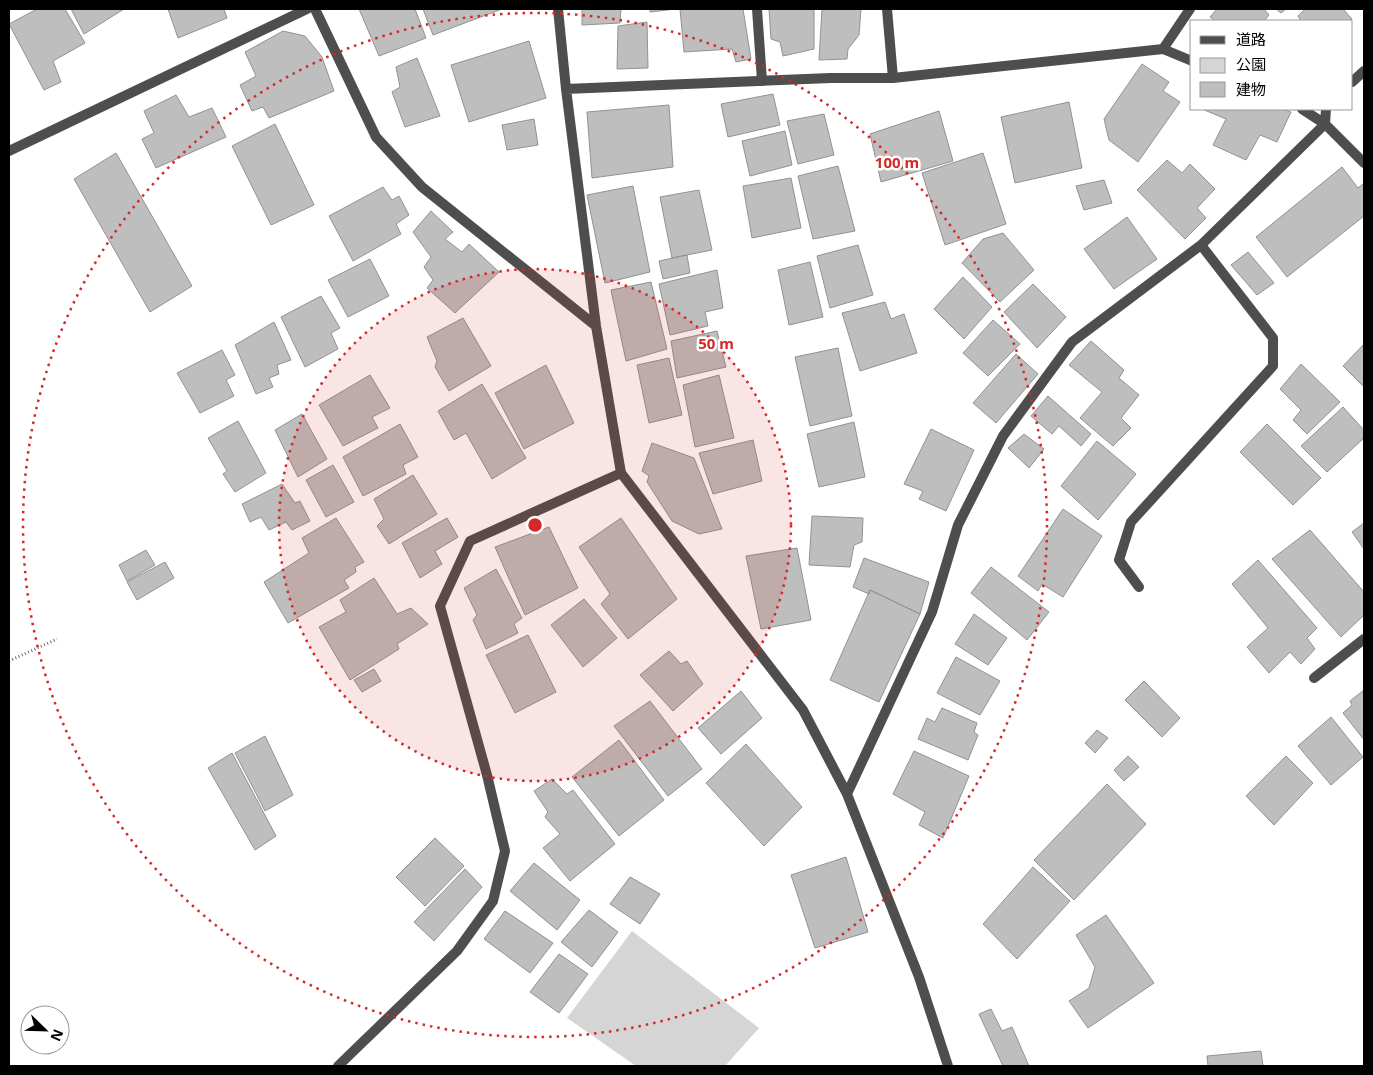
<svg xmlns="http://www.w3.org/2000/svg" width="1373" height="1075" font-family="'Noto Sans','Noto Sans JP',sans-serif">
  <rect width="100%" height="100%" fill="#fff"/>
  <path fill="#d5d5d5" d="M632 931 759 1028 725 1066H636L567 1018Z"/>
  <path fill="#bebebe" stroke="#929292" d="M37 9H65L85 43 53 61 61 82 44 90 9 24Z
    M71 9H124L84 34Z
    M168 9H224L227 18 178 38Z
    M359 9H415L426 38 379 56Z
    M423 9H502L433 35Z
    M582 9H621L620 23 582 25Z
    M650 9H676L650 12Z
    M680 9H743L751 59 736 62 732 49 684 52Z
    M769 9H814V49L783 56 780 42 771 39Z
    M822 9H861L859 35 848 49 847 59 819 60Z
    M1217 9H1264L1269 15 1264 21H1215L1210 17Z
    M1276 9H1286L1281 13Z
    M1305 9H1343L1352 19 1349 21H1301L1298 16Z
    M647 22 648 68 617 69 618 26Z
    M283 31 305 36 322 57 334 91 269 118 263 107 252 111 240 85 256 76 245 52Z
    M529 41 546 98 469 122 451 65Z
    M417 58 440 116 405 127 392 92 400 87 396 67Z
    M1142 64 1169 82 1163 91 1180 102 1138 162 1109 140 1104 119Z
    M773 94 780 125 728 137 721 104Z
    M176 95 189 117 212 108 226 137 156 168 142 139 154 133 144 111Z
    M1069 102 1082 168 1015 183 1001 117Z
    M669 105 673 167 592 178 587 112Z
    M1202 109H1284L1291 112 1277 142 1260 135 1246 160 1213 145 1226 119Z
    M939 111 953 161 881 182 870 134Z
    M824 114 834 155 798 164 787 121Z
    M534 119 538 145 507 150 502 125Z
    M275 124 314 205 271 225 232 146Z
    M785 131 792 165 750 176 742 141Z
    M116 153 192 286 150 312 74 179Z
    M983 153 1006 224 945 245 922 173Z
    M1167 160 1182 173 1190 164 1215 189 1197 208 1206 218 1185 239 1137 190Z
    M838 166 855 231 813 239 798 176Z
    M1342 167 1358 188 1364 183V216L1287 277 1256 237Z
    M791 178 801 228 752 238 743 186Z
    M1104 180 1112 203 1084 210 1076 186Z
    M633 186 650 272 605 283 587 195Z
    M383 187 392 200 399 196 409 215 396 224 401 234 353 261 329 216Z
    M699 190 712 250 672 258 660 197Z
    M431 211 453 232 445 239 462 252 469 244 499 272 455 313 427 288 433 280 424 267 431 257 413 232Z
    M1127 217 1157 259 1114 289 1084 249Z
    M1003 233 1034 270 1000 302 962 263 983 239Z
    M858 245 873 295 830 308 817 256Z
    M1248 252 1274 283 1257 295 1231 265Z
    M687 255 690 273 663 279 659 261Z
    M370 259 389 296 348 317 328 280Z
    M810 262 823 317 789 325 778 270Z
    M717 270 723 308 705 312 708 326 670 335 659 284Z
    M963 277 992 307 964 339 934 309Z
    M651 282 667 349 626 361 611 290Z
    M1033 284 1066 317 1037 348 1004 312Z
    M321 296 340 328 331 333 338 349 305 367 281 317Z
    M885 302 891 319 904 314 917 353 860 371 842 313Z
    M463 318 491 366 449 391 435 367 437 361 427 337Z
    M993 320 1020 344 988 376 963 353Z
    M274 322 291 360 277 365 279 374 269 378 273 387 256 394 235 345Z
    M717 331 726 367 677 378 671 341Z
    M1091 341 1124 370 1119 378 1139 395 1121 418 1131 428 1113 446 1080 418 1102 392 1069 365Z
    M1364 344V387L1343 366Z
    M838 348 852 416 810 426 795 357Z
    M222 350 235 375 226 380 234 396 200 413 177 373Z
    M1016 354 1038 374 996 423 973 403Z
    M669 358 682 415 649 423 637 365Z
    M1301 364 1340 402 1307 434 1293 420 1301 410 1280 389Z
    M546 365 574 423 524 449 495 393Z
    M370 375 390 408 372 417 378 428 343 446 319 405Z
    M719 375 734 438 695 447 683 385Z
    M482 384 526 458 492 479 466 433 454 440 438 411Z
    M1048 396 1091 434 1081 446 1059 426 1052 434 1031 416Z
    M1343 407 1364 430V438L1327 472 1301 446Z
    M302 414 327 459 298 477 275 430Z
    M238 421 266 473 235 492 223 474 227 471 208 438Z
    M854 422 865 477 819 487 807 434Z
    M400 424 418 457 403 465 406 474 363 496 343 457Z
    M1267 424 1321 478 1293 505 1240 452Z
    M931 429 974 450 946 511 919 499 923 491 904 484Z
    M1024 434 1044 449 1029 468 1008 448Z
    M753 440 762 481 713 494 699 453Z
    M1097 441 1136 474 1098 520 1061 486Z
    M652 443 694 458 722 529 699 534 672 521 647 482 649 476 642 471Z
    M333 465 354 502 326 517 306 480Z
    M413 475 437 514 389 544 377 526 384 519 374 499Z
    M282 484 295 503 300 501 310 521 292 530 286 522 269 530 261 517 250 522 242 504Z
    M1063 509 1102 536 1063 597 1042 584 1038 591 1018 576Z
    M812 516 863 518 862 542 854 545 850 567 809 565Z
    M336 518 364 562 355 567 356 572 344 580 349 588 288 623 264 582 309 553 302 538Z
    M447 518 458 537 435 551 442 564 420 578 402 543Z
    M621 518 677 599 628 639 601 604 610 594 579 547Z
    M1364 523V549L1352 532Z
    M549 527 578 588 525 615 495 547Z
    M1310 530 1364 592V615L1341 637 1272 559Z
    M797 548 811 620 761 629 746 556Z
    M146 550 155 565 127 581 119 565Z
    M864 558 929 582 920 614 870 590 869 594 853 587Z
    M1258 560 1317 628 1307 638 1315 649 1301 664 1290 652 1269 673 1247 647 1268 628 1232 584Z
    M165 562 174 578 137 600 127 582Z
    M991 567 1049 612 1027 640 971 593Z
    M496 569 522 618 514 624 518 633 486 649 473 620 477 615 464 588Z
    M374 578 397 614 411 608 428 624 397 644 399 649 350 680 319 627 346 612 340 600Z
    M870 590 920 614 879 702 830 680Z
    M584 599 617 638 583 667 551 625Z
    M974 614 1007 638 988 665 955 644Z
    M528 635 556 692 515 713 486 655Z
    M669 651 681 664 687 661 703 684 673 711 640 675Z
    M956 657 1000 681 980 715 937 693Z
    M374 669 381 681 362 692 354 680Z
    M1144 681 1180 718 1162 737 1125 700Z
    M1364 690V740L1343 713 1352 705 1350 701Z
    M741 691 762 718 721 754 698 728Z
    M650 701 702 769 668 796 614 726Z
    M942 708 977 723 974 732 978 735 968 760 918 739 927 718 935 722Z
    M1331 717 1363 757 1331 785 1298 746Z
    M1097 730 1108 738 1095 753 1085 743Z
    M265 736 293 795 265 811 235 753Z
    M619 740 664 800 619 836 572 777Z
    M746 744 802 807 764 846 706 783Z
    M914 751 969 776 943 838 919 825 925 812 893 794Z
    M232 753 276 836 255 850 208 768Z
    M1128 756 1139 767 1124 781 1114 770Z
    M1286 756 1313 783 1274 825 1246 796Z
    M552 779 567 794 573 790 615 844 570 881 543 848 560 834 545 817 548 812 534 791Z
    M1107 784 1146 824 1074 900 1034 860Z
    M435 838 464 866 425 906 396 877Z
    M846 857 868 932 815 948 791 875Z
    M534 863 580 900 557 930 510 891Z
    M1033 867 1070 901 1017 959 983 924Z
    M465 869 482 887 434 941 414 922Z
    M630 877 660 894 640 924 610 904Z
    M589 910 618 932 592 967 561 942Z
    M505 911 553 943 530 973 484 939Z
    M1106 915 1154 983 1088 1028 1069 1001 1089 988 1095 967 1076 935Z
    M559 954 588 974 559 1013 530 992Z
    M991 1009 1002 1031 1012 1027 1029 1066H1003L979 1014Z
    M1261 1051 1263 1066H1208L1207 1056Z"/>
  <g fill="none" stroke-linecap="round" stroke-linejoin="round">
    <path stroke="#707070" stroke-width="3" stroke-dasharray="1 2.5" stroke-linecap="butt" d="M9 661 57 639"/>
    <path stroke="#4e4e4e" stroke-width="10" d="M757 9 762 81"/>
    <path stroke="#4e4e4e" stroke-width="10" d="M315 9 376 137 422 187 596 326
      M887 9 893 78
      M1163 49 1190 9
      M1352 82 1364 71
      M566 89 831 78H893L1163 49 1192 61
      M1302 109 1325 124 1364 163
      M9 151 307 9
      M621 473 803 710 847 794 919 977 948 1066
      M1139 587 1119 560 1131 522 1273 366V338L1201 245
      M1314 678 1364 639
      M847 794 932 612 958 525 1003 436 1072 342 1201 245 1325 124 1326 109
      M338 1066 457 951 493 901 505 851 487 775 440 606 470 541 621 473 596 326 566 89 558 9"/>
  </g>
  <circle cx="535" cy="525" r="256" fill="#d62828" fill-opacity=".12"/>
  <g fill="none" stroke="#d62828" stroke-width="2.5" stroke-dasharray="2.5 5">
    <circle cx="535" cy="525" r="256"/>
    <circle cx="535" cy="525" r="512"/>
  </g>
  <circle cx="535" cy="525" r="8" fill="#d62828" stroke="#fff" stroke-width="2.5"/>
  <g font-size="15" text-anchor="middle" font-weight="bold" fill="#d62828" stroke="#fff" stroke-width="5" stroke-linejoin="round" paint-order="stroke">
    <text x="897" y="168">100 m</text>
    <text x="716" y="349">50 m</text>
  </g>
  <rect width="1373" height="1075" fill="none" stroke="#000000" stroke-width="20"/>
  <rect x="1190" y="20" width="162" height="90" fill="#ffffff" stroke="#999999"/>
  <rect x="1200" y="36" width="25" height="8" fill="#4e4e4e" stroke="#999999"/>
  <text x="1236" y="45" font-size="15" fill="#000000">道路</text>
  <rect x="1200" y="58" width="25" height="15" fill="#d5d5d5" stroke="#999999"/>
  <text x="1236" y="70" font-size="15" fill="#000000">公園</text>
  <rect x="1200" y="82" width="25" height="15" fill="#bebebe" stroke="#999999"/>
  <text x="1236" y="95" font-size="15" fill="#000000">建物</text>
  <g transform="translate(45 1030) rotate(113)"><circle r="24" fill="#ffffff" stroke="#999999"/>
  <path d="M0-4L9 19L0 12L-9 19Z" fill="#000000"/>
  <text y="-8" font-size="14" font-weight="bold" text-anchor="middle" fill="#000000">N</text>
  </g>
</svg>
